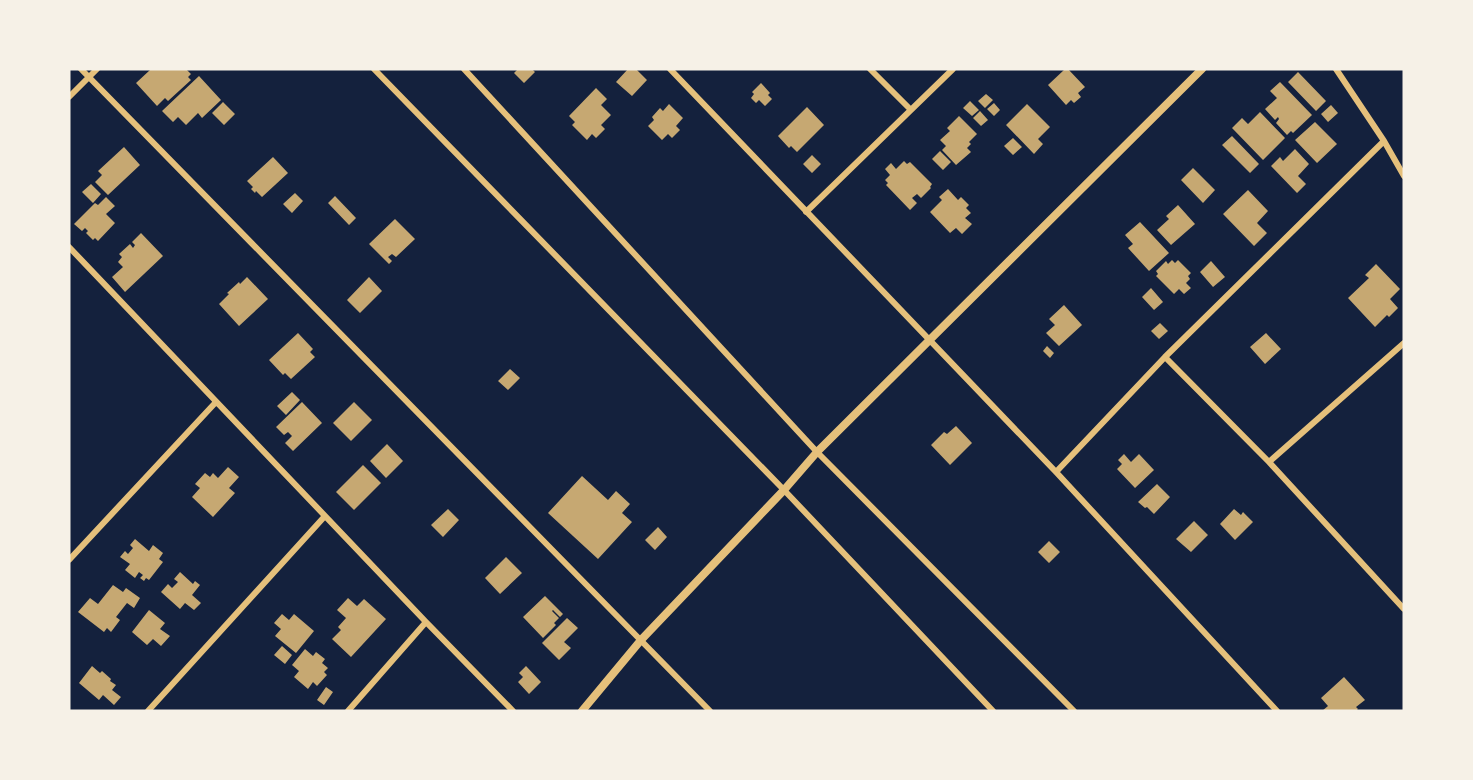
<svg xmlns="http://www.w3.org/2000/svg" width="1473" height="780" font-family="'DM Sans',sans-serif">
  <rect width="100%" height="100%" fill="#14213d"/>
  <path fill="#c6a872" d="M149 69H186L191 74 188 77 191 80 168 101 165 98 157 106 136 83 150 70Z
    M518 69H532L535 72 524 83 514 73Z
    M628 69H636L647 80 632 96 616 82Z
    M1065 69H1068L1085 87 1078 93 1081 97 1074 103 1071 100 1066 105 1048 85Z
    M1298 72 1326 101 1316 111 1288 82Z
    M199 76 221 100 202 118 198 113 186 125 178 117 173 122 162 111Z
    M1280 82 1312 115 1293 133 1291 131 1287 135 1276 123 1279 119 1278 117 1275 120 1265 109 1277 98 1270 91Z
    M761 83 770 93 768 95 772 99 765 106 759 100 756 103 751 98 754 94 752 92Z
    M596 88 607 99 601 105 611 115 601 125 605 129 596 138 592 134 587 140 572 125 575 122 569 116Z
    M986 94 993 100 985 108 978 101Z
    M970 101 979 110 972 116 963 108Z
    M223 102 235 114 224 125 212 113Z
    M994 103 1000 110 994 116 987 109Z
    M669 104 683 118 676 126 680 130 672 138 668 134 662 140 648 126 654 120 652 117 660 108 663 111Z
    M1027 104 1050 127 1038 139 1043 144 1034 154 1006 125Z
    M1331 105 1338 113 1328 122 1321 114Z
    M807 107 824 125 797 152 791 146 789 148 778 136Z
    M980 111 988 120 981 126 973 118Z
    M1260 112 1285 138 1263 160 1232 128 1242 118 1248 124Z
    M959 116 977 134 969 142 971 144 967 148 971 152 956 165 942 150 946 146 940 140 950 131 947 128Z
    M1315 122 1337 144 1317 163 1295 140Z
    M1232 136 1259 164 1250 173 1222 145Z
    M1013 138 1022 147 1013 155 1004 146Z
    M124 147 140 165 108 195 95 182 102 175 98 171Z
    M1295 149 1309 164 1298 176 1306 184 1297 193 1271 166 1280 157 1283 161Z
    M940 151 951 162 943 170 932 159Z
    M812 155 821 164 812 173 803 164Z
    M273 157 288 173 262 197 256 191 255 193 251 189 253 187 247 181Z
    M904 161 907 164 910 162 932 184 930 187 931 188 921 198 917 194 912 198 917 203 910 210 886 185 888 183 885 180 890 175 885 169 891 163 896 169Z
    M1193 168 1215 190 1203 203 1181 180Z
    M91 184 101 194 93 203 82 192Z
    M948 189 958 200 961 197 969 205 966 208 971 213 965 218 972 224 962 234 956 228 950 233 930 212 942 200 939 197Z
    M1248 190 1268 211 1257 223 1267 233 1254 246 1223 214Z
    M295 193 303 201 292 213 283 204Z
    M335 196 356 218 349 225 328 203Z
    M106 197 115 206 106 214 115 223 98 241 95 238 93 240 86 233 88 231 85 228 82 231 74 224 95 203 98 205Z
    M1178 205 1195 224 1171 245 1157 230 1169 219 1166 216Z
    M395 219 415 239 396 257 392 254 388 257 392 261 389 264 369 244Z
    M1140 222 1169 253 1149 271 1128 248 1133 244 1125 235Z
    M141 233 163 256 125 292 112 277 123 267 118 262 122 257 119 254 130 244 133 248 135 245 132 242Z
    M1172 260 1175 263 1178 260 1191 273 1188 276 1190 279 1186 283 1191 288 1184 294 1179 289 1174 294 1156 276 1158 274 1156 271 1166 261 1168 264Z
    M1211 261 1225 277 1213 287 1200 272Z
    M1376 264 1400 289 1390 299 1398 308 1389 317 1387 315 1375 327 1348 298 1369 278 1365 275Z
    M247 277 268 299 239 326 219 304 229 294 227 293 239 282 240 284Z
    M369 277 382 291 360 313 347 300Z
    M1151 288 1163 302 1154 310 1142 297Z
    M1064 305 1082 325 1059 346 1046 333 1055 325 1049 319Z
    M1160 323 1168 331 1159 339 1151 331Z
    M298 333 313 349 310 352 315 357 291 379 285 373 283 375 269 360Z
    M1266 333 1281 349 1265 364 1250 347Z
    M1047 346 1054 353 1050 358 1043 351Z
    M510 369 520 378 508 390 498 381Z
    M292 392 300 400 286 415 277 406Z
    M302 402 322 423 293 451 285 443 292 436 288 432 284 435 276 427Z
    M354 402 372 420 351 441 333 423Z
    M956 426 972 443 950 465 931 445 944 432 947 434Z
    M387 444 403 461 386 478 370 461Z
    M1124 454 1131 462 1139 454 1154 470 1135 488 1117 469 1122 464 1118 460Z
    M363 465 381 483 354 510 336 492Z
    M228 467 239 477 229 488 235 493 213 517 192 497 200 488 195 484 205 473 210 477 213 473 218 478Z
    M582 476 608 500 616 491 630 504 622 513 632 522 598 559 548 513Z
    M1157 484 1170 497 1154 514 1147 507 1145 508 1138 502Z
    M448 509 459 520 443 537 431 525Z
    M1234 509 1241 515 1243 512 1253 522 1235 540 1220 524Z
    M1194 521 1208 535 1191 552 1176 539Z
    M658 527 667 537 655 550 645 540Z
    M135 539 149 551 153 545 163 553 159 559 163 562 149 580 146 578 144 581 140 578 143 575 139 572 135 578 125 570 130 564 120 557 125 551 128 554 133 548 130 545Z
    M1049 541 1060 552 1049 563 1038 552Z
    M506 557 522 573 500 594 485 578Z
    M180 572 193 584 195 581 200 585 192 595 201 603 194 610 185 603 180 609 161 592 168 584 172 588 178 582 174 579Z
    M113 585 123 592 126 588 140 598 134 608 127 603 116 617 120 620 111 632 107 628 104 632 78 612 90 598 98 604Z
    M545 596 563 614 560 617 553 610 552 611 559 618 554 623 556 625 543 638 523 617Z
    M348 598 357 606 364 599 386 619 351 657 332 639 341 630 338 627 346 618 337 610Z
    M149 610 165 623 160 629 170 636 161 646 153 639 147 645 132 632Z
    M282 614 289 620 294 614 314 631 296 653 275 636 281 629 274 623Z
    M567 618 578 628 564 642 571 648 559 660 542 643Z
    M282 646 292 655 285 664 274 655Z
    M305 649 313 656 316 652 325 659 322 663 328 668 324 672 327 675 317 686 313 682 308 689 294 677 299 671 292 665Z
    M92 666 100 673 102 671 111 679 110 681 116 685 112 690 121 697 114 705 103 695 99 700 79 683Z
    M526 666 541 682 529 694 518 682 523 677 519 673Z
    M1344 677 1365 700 1356 707 1358 709 1356 711H1322L1328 706 1321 698Z
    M326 687 333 692 324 705 317 700Z"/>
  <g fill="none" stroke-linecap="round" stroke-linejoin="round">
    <path stroke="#e5c07b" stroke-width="6" d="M81 69 710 711
      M374 69 784 490 993 711
      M464 69 817 452 1074 711
      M670 69 1056 472 1277 711
      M870 69 911 110
      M1336 69 1384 141
      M69 97 97 69
      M1404 176 1384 141 1165 357 1269 462 1404 609
      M806 212 953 69
      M69 247 426 622 513 711
      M1269 462 1404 343
      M1056 472 1165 357
      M69 560 216 402
      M148 711 325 516
      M348 711 426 622"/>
    <path stroke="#e5c07b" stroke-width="8" d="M582 711 641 640 784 490 817 452 1202 69"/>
  </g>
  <rect width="1473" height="780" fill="none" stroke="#f6f1e7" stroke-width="141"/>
</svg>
